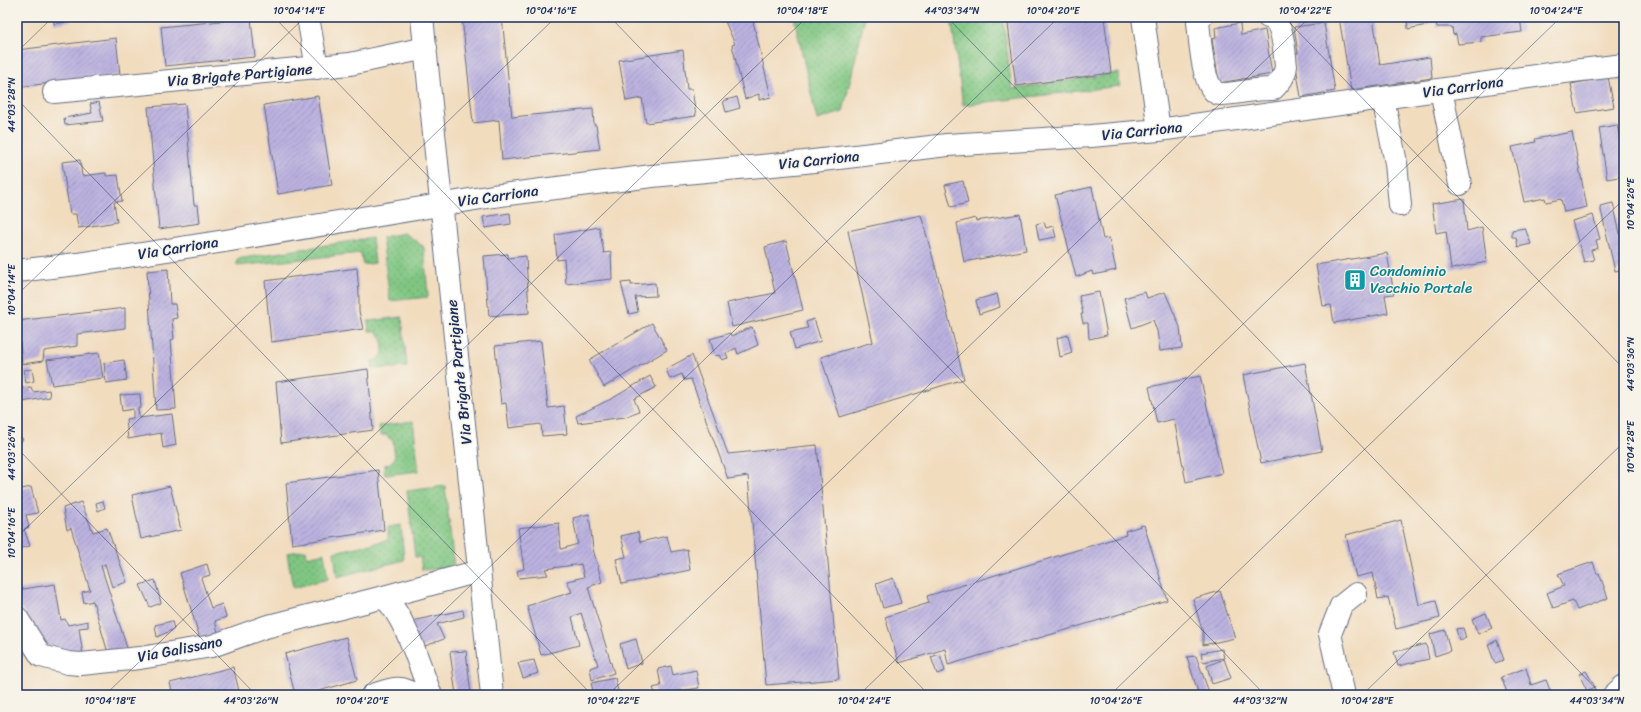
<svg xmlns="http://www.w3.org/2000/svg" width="1641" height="712" font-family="Sriracha,sans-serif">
  <defs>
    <pattern id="grass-dots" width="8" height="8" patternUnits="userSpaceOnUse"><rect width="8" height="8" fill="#7fc681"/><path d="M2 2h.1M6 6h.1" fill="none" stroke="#67a16d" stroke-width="1.8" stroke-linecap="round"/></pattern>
    <pattern id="building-hatch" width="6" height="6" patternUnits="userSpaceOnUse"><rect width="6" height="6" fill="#bcb3e0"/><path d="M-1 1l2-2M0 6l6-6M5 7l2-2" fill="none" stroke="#9892b9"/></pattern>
  </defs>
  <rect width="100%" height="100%" fill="#f7f3e8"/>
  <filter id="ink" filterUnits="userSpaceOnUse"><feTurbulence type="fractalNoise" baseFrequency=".025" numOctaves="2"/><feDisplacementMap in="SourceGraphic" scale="8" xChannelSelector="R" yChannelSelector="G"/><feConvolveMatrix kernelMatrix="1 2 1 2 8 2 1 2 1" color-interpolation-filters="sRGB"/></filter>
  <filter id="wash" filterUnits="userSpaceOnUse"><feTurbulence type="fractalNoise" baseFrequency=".012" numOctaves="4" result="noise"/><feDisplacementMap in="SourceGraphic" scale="16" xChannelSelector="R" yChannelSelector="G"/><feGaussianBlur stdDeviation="0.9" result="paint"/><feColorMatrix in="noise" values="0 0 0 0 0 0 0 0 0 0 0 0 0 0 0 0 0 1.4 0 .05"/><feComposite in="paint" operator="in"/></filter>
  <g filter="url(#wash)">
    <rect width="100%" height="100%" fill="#f1dcbe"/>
    <path fill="url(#grass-dots)" stroke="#4d7a70" d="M794 17H865L843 112 817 120Z
      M951 17H1003L1012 89 1119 73 1120 86 963 105Z
      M404 233 424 247 428 297 390 301 382 237Z
      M372 238 375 263 363 265 361 253 237 266V259Z
      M402 317 407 367 373 369 372 361 377 360 383 353 382 338 375 331H369L368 321Z
      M413 421 419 471 385 475 384 465 389 464 395 458 393 441 386 435H380L379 426Z
      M445 486 454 567 422 570 420 557H415L407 491Z
      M401 525 404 560 337 577 334 552 388 540V527Z
      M306 550 307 557 324 553 328 579 293 588 287 553Z"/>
    <g id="blocks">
      <path fill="url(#building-hatch)" d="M54 17H70L71 21 54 24Z
        M462 17H502L512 117 593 109 594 125H596L600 149 502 160 499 120 473 123Z
        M689 17H709V18L690 21Z
        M732 17H752L771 97 759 100V94L745 99 732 45 735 44 724 19Z
        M1007 17H1104L1111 73 1016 86Z
        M1339 17H1373L1380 65 1430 57 1432 78 1351 90Z
        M1407 17H1520L1522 32 1481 37V42L1458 44 1456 34 1453 35 1452 27H1437L1436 23 1408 29Z
        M251 18 255 57 165 66 161 27Z
        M1240 23 1241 35 1265 30 1272 74 1219 83 1212 39 1216 38 1215 28Z
        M1324 23 1335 91 1301 97 1294 54 1298 53 1294 27Z
        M116 38 120 75 17 87V50Z
        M683 50 687 89H692L696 116 646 123 642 98 626 101 619 60Z
        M1608 77 1614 107 1577 113 1571 84Z
        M318 96 332 185 278 194 264 105Z
        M737 97 740 108 726 112 723 101Z
        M99 102 103 121 65 125 64 118 92 113 90 104Z
        M185 104 194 205H198L200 223 159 229 148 107Z
        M1617 125 1624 157V176L1607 179 1599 128Z
        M1572 132 1587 207 1564 212 1561 199 1546 202 1545 198 1524 202 1512 147 1536 142 1535 139Z
        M80 160 82 176 106 173V176L118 175 122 201 114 202 117 222 78 228 76 214H70L62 162Z
        M963 181 968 203 951 207 945 185Z
        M1092 187 1103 239 1109 238 1116 270 1093 275 1092 271 1076 277 1055 195Z
        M1464 199 1467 231 1482 227 1487 262 1451 269 1446 231 1436 233 1432 204Z
        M1613 203 1624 251V269L1615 271 1600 206Z
        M510 213 511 224 485 228 483 217Z
        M1020 214 1026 250 964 262 957 223 975 218 976 221Z
        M921 215 937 273 964 379 840 417 821 357 873 342 848 231Z
        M1593 215 1600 239 1596 240 1598 248 1591 250 1594 260 1584 262 1572 221Z
        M1044 222 1046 228 1053 226 1056 237 1039 240 1036 224Z
        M599 227 604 253 611 252 612 279 566 284 564 259 557 260 555 235Z
        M1525 228 1531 244 1518 247 1516 237H1512V230Z
        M786 241 803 310 732 327 727 303 775 293 765 247Z
        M1387 253 1394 294 1385 295 1388 313 1334 323 1331 305 1323 306 1316 265Z
        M508 254V258L526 256 529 313 489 316 484 256Z
        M357 268 359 294V311L363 329 271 342 265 281Z
        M168 269 170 304H175L177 318 172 319 174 339 171 340 176 409 156 410 147 271Z
        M631 282V285L655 283 656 296 635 297 638 312 629 314 621 283Z
        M1099 292 1107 335 1089 339 1088 323H1083L1081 314H1083L1079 296Z
        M1145 292 1147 298 1165 292 1180 327 1182 348 1160 351 1157 331 1153 320 1132 328 1124 298Z
        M997 294 1000 307 979 314 976 300Z
        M125 308V328L77 334V346L44 351 43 361 22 364 20 342 17 343V321Z
        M814 319 821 341 795 349 790 332 808 328 806 322Z
        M652 323 667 350 604 387 589 360Z
        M752 327 758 345 738 354 736 348 726 353 728 358 722 360 719 355 715 356 710 339 730 333 731 336Z
        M1068 335 1072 353 1060 357 1057 338Z
        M541 341 548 408 564 406 567 434 542 436 541 424 509 428 506 403 501 404 495 346Z
        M99 353 103 378 52 385 47 360Z
        M692 355 728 454 817 445 839 679 766 685 748 476 728 479 691 379 684 380 682 374 670 379 666 369Z
        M124 360 127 380 106 383 104 363Z
        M1305 363 1322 451 1261 463 1243 375Z
        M32 369 34 381 26 383 24 370Z
        M368 369 373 430 281 443 276 382Z
        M650 376 656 387 634 399 639 411 625 417 578 423 576 416 613 398Z
        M1200 376 1222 473 1186 482 1174 419 1157 423 1149 387Z
        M31 387 33 392 49 390 50 397 22 402 23 409 17 410V395L21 394V388Z
        M140 394 141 408H138L139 418 172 414 176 445 163 448 161 433 128 439 126 419 133 418V409L122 411 120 395Z
        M17 434 23 439 17 447Z
        M378 470 384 530 292 544 286 483Z
        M170 486 181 530 141 539 132 495Z
        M31 487 38 513 26 515 29 527 24 529 30 546 17 549V490Z
        M103 501 105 508 98 511 96 503Z
        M81 502 93 532 107 528 127 582 112 587 105 564 101 566 127 648 108 653 93 601 84 603 82 592 90 590 71 528 67 530 63 508Z
        M589 514 593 549 602 582 588 587 614 673 592 680 590 668 598 665 581 613 572 617 579 645 541 655 527 606 572 592 567 581 584 577 581 564 545 569 548 575 519 578 517 571 524 569 518 528 559 523 561 549 578 544 573 518Z
        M1401 520 1419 605 1436 601 1440 618 1396 629 1388 597 1378 599 1373 573 1356 577 1346 535Z
        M1144 525 1167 600 948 665 945 649 899 663 885 617 929 603 927 596 1126 535 1125 531Z
        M638 532 640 542 667 536 671 552 687 549 690 570 622 584 616 559 626 557 621 536Z
        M1593 562 1597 574 1599 573 1608 598 1577 610 1573 601 1553 608 1547 593 1564 586 1558 574Z
        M207 564 210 575 201 578 211 608 222 604 226 617 215 621 219 636 201 642 180 573Z
        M893 578 901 603 883 608 876 584Z
        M155 580 161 603 150 607 140 585Z
        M55 584 61 620 65 619 68 625 88 621V627L79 628 83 655 48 648 17 602V590Z
        M1220 591 1235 638 1203 645V633L1193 599Z
        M463 610 464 617 437 624 444 639 417 649 407 622Z
        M1486 613 1492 628 1478 634 1472 619Z
        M172 621 174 629 157 637 155 625Z
        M1463 628 1466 638 1459 640 1456 629Z
        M1445 630 1450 651 1435 656 1430 634Z
        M346 637 357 680 305 695H295L285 654Z
        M636 639 642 663 626 669 620 644Z
        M1497 640 1504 660 1495 663 1488 645Z
        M1426 644 1429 659 1398 666 1394 652Z
        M1222 649 1224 658 1203 662 1201 653Z
        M466 651 471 695H456L450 652Z
        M940 654 945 671 937 674 931 657Z
        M1196 656 1210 695H1199L1187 657Z
        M1224 659 1231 678 1212 684 1207 666Z
        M534 660 538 673 523 678 518 663Z
        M671 666 673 675 696 670 699 688 677 691 678 695H656L653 688 661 686 658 669Z
        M233 667 240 695H173L170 683Z
        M1526 668 1531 685 1546 680 1552 695H1508L1501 677Z
        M1586 671 1595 687 1587 691 1579 674Z
        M615 678 619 695H594L591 683Z"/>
    </g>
  </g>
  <g filter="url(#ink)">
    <use href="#blocks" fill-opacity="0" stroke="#666c80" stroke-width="1"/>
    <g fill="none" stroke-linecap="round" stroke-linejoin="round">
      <g stroke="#666c80" stroke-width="24">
        <path id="minor" d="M308 17 317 68
          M422 17C447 243 467 469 492 695
          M1143 17 1159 130
          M1201 17 1198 22C1200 36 1202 95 1221 94 1238 94 1255 88 1273 89
          M1268 17C1284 20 1284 52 1286 66 1285 76 1280 82 1273 89
          M1441 90 1460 184
          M54 92 350 64 426 48
          M1383 98 1396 163 1400 205
          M17 271 77 264 225 241 493 196 652 176 805 162 947 145 1091 136 1159 130 1556 73 1624 65
          M384 597C407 619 419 666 431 695
          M17 618 41 656 68 663 81 664 140 658 212 646 265 627 384 597 479 571
          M373 695C386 691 401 683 413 695
          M1344 695 1330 634 1341 606 1356 594
          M1614 695 1624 686"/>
      </g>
      <use href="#minor" stroke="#fff" stroke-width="22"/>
    </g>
  </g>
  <path fill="none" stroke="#1b2f5e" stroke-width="1" stroke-opacity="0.45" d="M274 17 929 695M610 17 1265 695M947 17 1602 695M1284 17 1624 369M1620 17 1624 21M17 52 53 17M17 99 592 695M17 295 305 17M17 448 256 695M17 537 556 17M105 695 807 17M357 695 1059 17M608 695 1310 17M859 695 1561 17M1110 695 1624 199M1362 695 1624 442M1613 695 1624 685"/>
  <defs>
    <g id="building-square" transform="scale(1.15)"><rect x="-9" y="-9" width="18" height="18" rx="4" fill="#0f9aa8" stroke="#f7f3e8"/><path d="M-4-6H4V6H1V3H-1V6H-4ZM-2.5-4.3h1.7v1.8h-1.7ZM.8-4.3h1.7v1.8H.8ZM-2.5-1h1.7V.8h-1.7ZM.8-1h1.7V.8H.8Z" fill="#fff"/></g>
  </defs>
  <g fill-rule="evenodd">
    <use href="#building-square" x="1355" y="280"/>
  </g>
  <g text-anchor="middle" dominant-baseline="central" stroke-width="3" stroke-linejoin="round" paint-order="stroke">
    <g font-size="15" fill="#1b2f5e" stroke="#f7f3e8">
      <text transform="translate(240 75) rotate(-5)">Via Brigate Partigiane</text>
      <text transform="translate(1463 87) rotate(-8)">Via Carriona</text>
      <text transform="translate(1142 131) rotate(-6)">Via Carriona</text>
      <text transform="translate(819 160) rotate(-6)">Via Carriona</text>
      <text transform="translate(498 196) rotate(-8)">Via Carriona</text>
      <text transform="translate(178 248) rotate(-9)">Via Carriona</text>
      <text transform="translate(459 372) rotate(-96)">Via Brigate Partigiane</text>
      <text transform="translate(180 649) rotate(-11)">Via Galissano</text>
    </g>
    <g font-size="15" fill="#0d838f" stroke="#f7f3e8" text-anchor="start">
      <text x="1370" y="271">Condominio<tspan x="1370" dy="17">Vecchio Portale</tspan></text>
    </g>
  </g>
  <rect width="1641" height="712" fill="none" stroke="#f7f3e8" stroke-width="44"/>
  <rect x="22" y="22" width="1597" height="668" fill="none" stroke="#1b2f5e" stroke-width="1.5"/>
  <g font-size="10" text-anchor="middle" fill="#1b2f5e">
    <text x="299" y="14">10°04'14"E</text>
    <text x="551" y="14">10°04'16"E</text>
    <text x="802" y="14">10°04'18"E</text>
    <text x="952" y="14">44°03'34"N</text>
    <text x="1053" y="14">10°04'20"E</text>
    <text x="1305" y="14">10°04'22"E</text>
    <text x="1556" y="14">10°04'24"E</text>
    <text transform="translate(11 105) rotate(-90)" y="4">44°03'28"N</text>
    <text transform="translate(1630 204) rotate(-90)" y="4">10°04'26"E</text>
    <text transform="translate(11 290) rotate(-90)" y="4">10°04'14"E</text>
    <text transform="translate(1630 364) rotate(-90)" y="4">44°03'36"N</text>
    <text transform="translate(1630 447) rotate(-90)" y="4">10°04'28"E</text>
    <text transform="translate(11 453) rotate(-90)" y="4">44°03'26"N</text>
    <text transform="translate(11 533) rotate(-90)" y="4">10°04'16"E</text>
    <text x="110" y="704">10°04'18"E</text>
    <text x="251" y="704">44°03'26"N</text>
    <text x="362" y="704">10°04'20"E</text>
    <text x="613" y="704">10°04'22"E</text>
    <text x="864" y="704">10°04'24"E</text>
    <text x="1116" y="704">10°04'26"E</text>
    <text x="1260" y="704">44°03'32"N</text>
    <text x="1367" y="704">10°04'28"E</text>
    <text x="1597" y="704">44°03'34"N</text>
  </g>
</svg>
